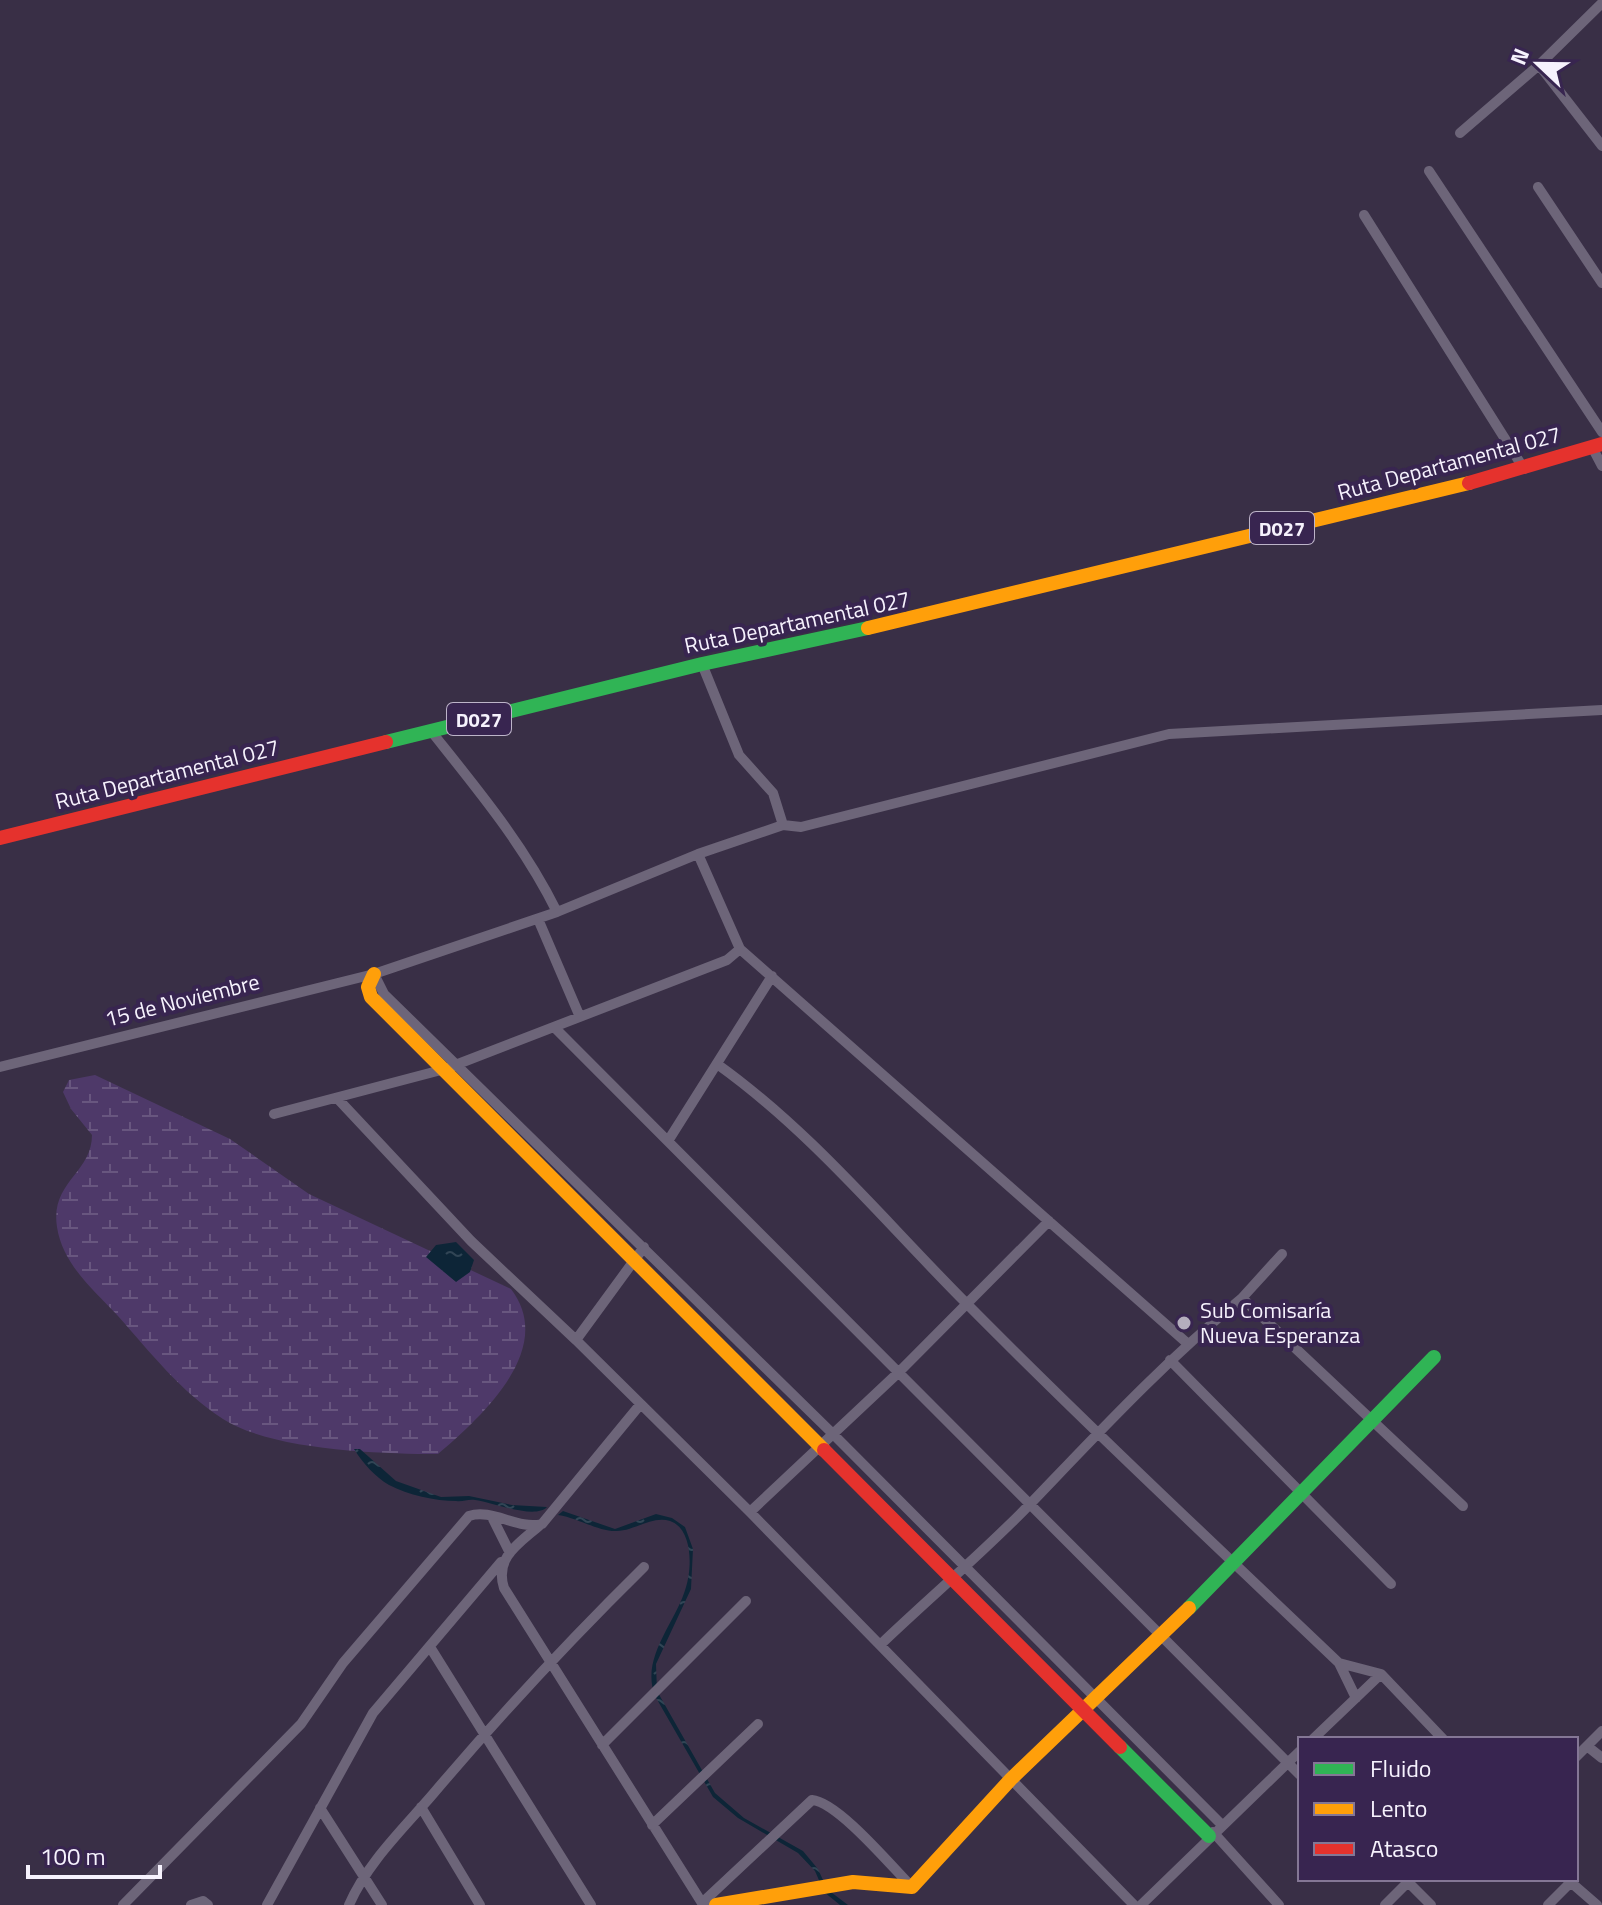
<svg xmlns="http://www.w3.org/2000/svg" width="1602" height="1905" font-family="'Titillium Web',sans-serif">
  <defs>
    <pattern id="wetland-marsh" width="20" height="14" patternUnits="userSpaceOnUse" patternTransform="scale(2)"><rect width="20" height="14" fill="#4e3969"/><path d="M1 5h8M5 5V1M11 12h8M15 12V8" fill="none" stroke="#68567f"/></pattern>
    <pattern id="water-ripples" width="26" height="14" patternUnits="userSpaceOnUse" patternTransform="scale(2)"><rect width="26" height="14" fill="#0d2537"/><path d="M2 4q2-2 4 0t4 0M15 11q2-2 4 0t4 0" fill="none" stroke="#314555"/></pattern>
  </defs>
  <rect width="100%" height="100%" fill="#392f46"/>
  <path fill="url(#wetland-marsh)" d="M95 1075 230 1139 309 1194 511 1289C557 1349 481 1417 438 1454 379 1454 271 1450 223 1419 181 1392 150 1352 118 1316 93 1289 63 1265 57 1227 50 1182 92 1173 92 1135L71 1109 63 1092 69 1080Z"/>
  <path fill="url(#water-ripples)" d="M456 1242 474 1260 470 1272 456 1282 426 1257 436 1245Z
    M354 1449H360L396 1481 441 1497 469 1496 512 1505 547 1507C535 1520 492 1502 475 1500 468 1499 463 1502 456 1501 435 1501 408 1495 389 1485 375 1477 362 1462 354 1449Z
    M563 1511 615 1529 656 1514 672 1518 685 1527 693 1549 691 1589 656 1664 657 1691 715 1793 744 1818 803 1851 818 1869 827 1889 848 1905H840L824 1892 815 1871 798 1853 738 1818 713 1797 655 1696C640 1657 676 1623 686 1587 692 1568 693 1529 670 1521 653 1515 634 1531 617 1531 599 1532 578 1518 558 1515Z"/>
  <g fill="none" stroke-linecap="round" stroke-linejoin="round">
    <path stroke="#6d6579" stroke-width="10" d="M1539 65 1602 146
      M1460 133 1539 65 1602 3
      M1429 171 1602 432
      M1538 187 1602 283
      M1364 215 1524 469
      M1592 447 1602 466
      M783 825 801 827 1169 734 1602 710
      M698 854 740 949 1187 1343
      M557 912 698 854 783 825 773 793 739 755 702 664
      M538 919 580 1017
      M374 974 384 994 833 1434 1221 1824
      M554 1027 1300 1775
      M717 1064C812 1132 885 1222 967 1304 1088 1426 1214 1544 1339 1663L1356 1698
      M0 1067 374 974 557 912C524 845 478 790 431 731
      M337 1098 471 1241 576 1340
      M274 1114 445 1069 727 960 740 949
      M668 1141 772 976
      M644 1247 576 1340 750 1512 1134 1905
      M1242 1298 1282 1254
      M1170 1360 1391 1584
      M750 1512 899 1372 1049 1221
      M493 1519 510 1553
      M540 1525C520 1543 494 1557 504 1588L702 1903 707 1905
      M880 1645C930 1597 984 1552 1032 1502 1101 1430 1164 1362 1242 1298L1463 1506
      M430 1647 591 1905
      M1381 1674 1443 1739
      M1313 1739 1381 1674 1339 1663
      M602 1745 746 1601
      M1587 1746 1602 1758
      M1576 1757 1602 1731
      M421 1807 480 1905
      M320 1808 382 1905
      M652 1825 758 1724
      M1213 1832 1279 1905
      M1405 1879 1431 1905
      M1567 1879 1597 1905
      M702 1903 812 1800C838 1802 892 1867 912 1887
      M123 1905 301 1724 343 1663 469 1516C492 1508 517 1530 542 1524L639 1406
      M191 1905 203 1901 208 1905
      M267 1905 373 1713 501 1562
      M349 1905C367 1863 403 1829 433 1794 500 1715 570 1640 644 1567
      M1141 1905 1300 1751
      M1385 1905 1411 1879
      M1548 1905 1570 1883"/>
    <path stroke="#30b455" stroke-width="14" d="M386 742 702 664 868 628
      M1189 1608 1434 1357
      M1120 1747 1209 1836"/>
    <path stroke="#ff9f0a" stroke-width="14" d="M868 628 1469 483
      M374 974 368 987 371 997 824 1450
      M716 1905 853 1882 912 1887 1011 1779 1189 1608"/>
    <path stroke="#e5322d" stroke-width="14" d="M1469 483 1602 444
      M0 838 386 742
      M824 1450 1120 1747"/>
  </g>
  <circle fill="#b4aebd" stroke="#382550" stroke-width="3" cx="1184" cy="1323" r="8"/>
  <g text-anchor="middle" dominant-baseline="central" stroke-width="8" stroke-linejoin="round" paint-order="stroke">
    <g fill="#382550" stroke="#bdb4c9" stroke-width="2">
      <rect x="1250" y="512" width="64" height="32" rx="6"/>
      <rect x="447" y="703" width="64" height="32" rx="6"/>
    </g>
    <g font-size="20" font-weight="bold" fill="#f6f2fd">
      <text x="1282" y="528">D027</text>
      <text x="479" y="719">D027</text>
    </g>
    <g font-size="22" fill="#f6f2fd" stroke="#382550">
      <text transform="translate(1449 463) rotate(-15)">Ruta Departamental 027</text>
      <text transform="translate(797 622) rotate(-12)">Ruta Departamental 027</text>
      <text transform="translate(167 774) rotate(-14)">Ruta Departamental 027</text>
      <text transform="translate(182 1000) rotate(-14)">15 de Noviembre</text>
    </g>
    <g font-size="22" fill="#f6f2fd" stroke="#382550" text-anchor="start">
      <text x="1200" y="1310">Sub Comisaría<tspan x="1200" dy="25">Nueva Esperanza</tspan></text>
    </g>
  </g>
  <rect x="1298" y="1737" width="280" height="144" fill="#382550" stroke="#847795" stroke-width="2"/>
  <rect x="1314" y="1763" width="40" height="12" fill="#30b455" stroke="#847795" stroke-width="2"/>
  <text x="1370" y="1777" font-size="24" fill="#f6f2fd">Fluido</text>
  <rect x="1314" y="1803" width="40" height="12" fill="#ff9f0a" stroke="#847795" stroke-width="2"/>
  <text x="1370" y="1817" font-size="24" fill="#f6f2fd">Lento</text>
  <rect x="1314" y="1843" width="40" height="12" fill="#e5322d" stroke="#847795" stroke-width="2"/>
  <text x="1370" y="1857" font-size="24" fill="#f6f2fd">Atasco</text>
  <g transform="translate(1538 64) rotate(292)" stroke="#382550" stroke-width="6" paint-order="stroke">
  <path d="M0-6L14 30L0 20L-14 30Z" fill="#f6f2fd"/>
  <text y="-12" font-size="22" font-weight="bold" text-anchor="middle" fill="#f6f2fd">N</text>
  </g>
  <path d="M28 1865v12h132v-12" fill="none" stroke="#f6f2fd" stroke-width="4"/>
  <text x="40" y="1865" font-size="24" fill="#f6f2fd" stroke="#382550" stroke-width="6" paint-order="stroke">100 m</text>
</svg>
